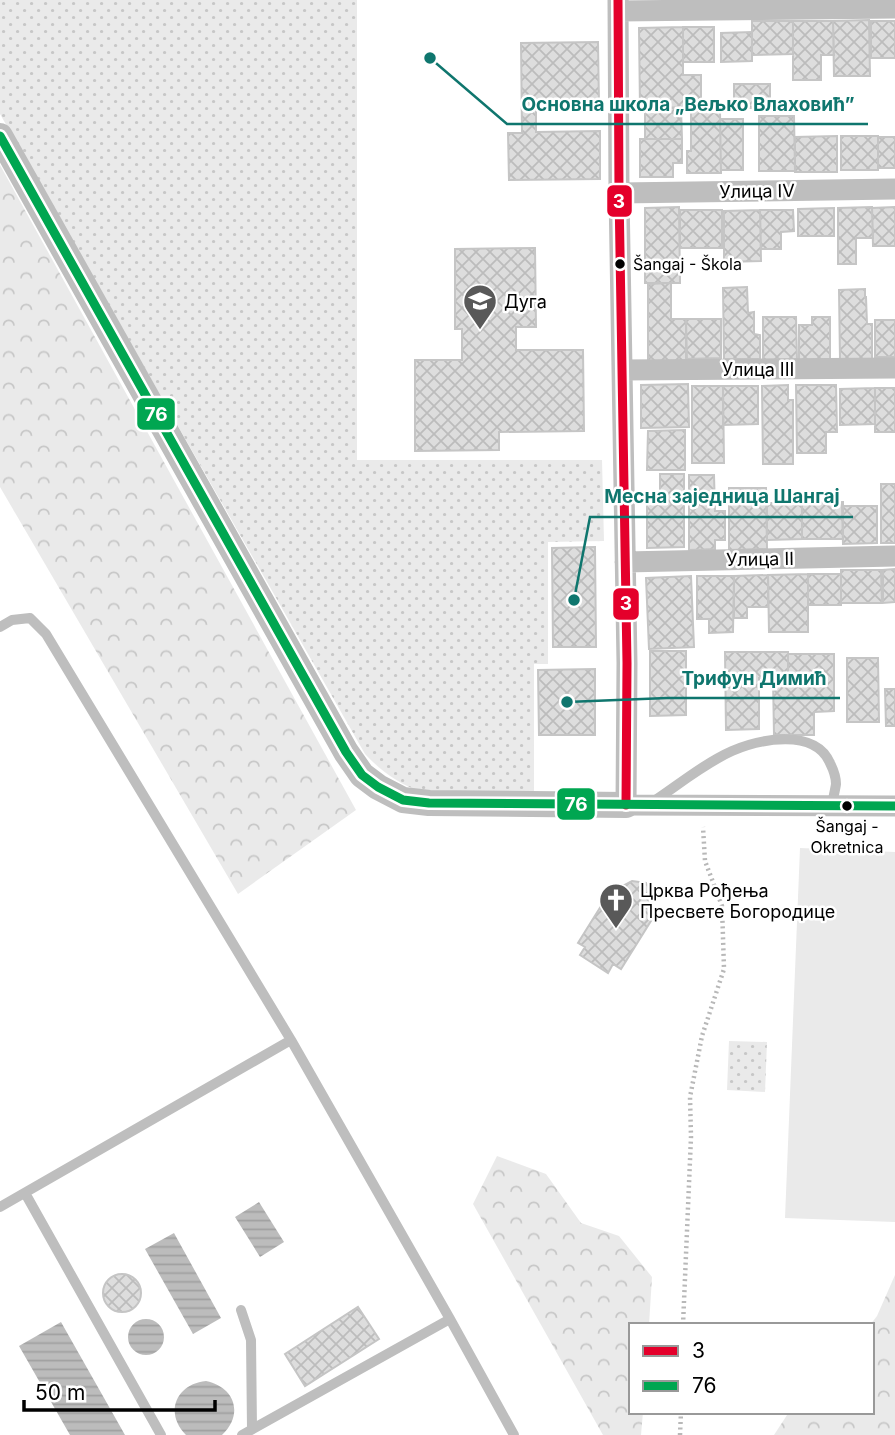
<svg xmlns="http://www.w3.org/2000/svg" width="895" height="1435" font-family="Inter,sans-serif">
  <defs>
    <pattern id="grass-dots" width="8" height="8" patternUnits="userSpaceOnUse" patternTransform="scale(1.75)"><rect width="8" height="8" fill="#eaeaea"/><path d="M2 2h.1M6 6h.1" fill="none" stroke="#c7c7c7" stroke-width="1.8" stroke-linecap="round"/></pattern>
    <pattern id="forest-crowns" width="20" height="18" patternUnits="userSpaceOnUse" patternTransform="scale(1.75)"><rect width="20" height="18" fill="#eaeaea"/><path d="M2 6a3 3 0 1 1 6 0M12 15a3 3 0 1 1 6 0" fill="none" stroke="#c7c7c7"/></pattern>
    <pattern id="water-rules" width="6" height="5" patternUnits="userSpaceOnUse" patternTransform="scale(1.75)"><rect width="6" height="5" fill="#bcbcbc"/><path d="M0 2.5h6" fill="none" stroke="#a0a0a0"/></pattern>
    <pattern id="building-cross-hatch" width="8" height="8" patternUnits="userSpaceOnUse" patternTransform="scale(1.75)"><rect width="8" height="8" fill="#ddd"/><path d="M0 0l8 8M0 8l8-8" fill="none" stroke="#bcbcbc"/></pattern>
  </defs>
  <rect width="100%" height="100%" fill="#fff"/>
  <path fill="url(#grass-dots)" d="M0 0H357V460H602L604 541 548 542V664H534V792H422C399 784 382 772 365 754L0 114Z
    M729 1041 767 1042 765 1092 727 1090Z"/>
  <path fill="url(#forest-crowns)" d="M0 165 356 810 238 894 0 487Z
    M497 1156 546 1174 581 1223 619 1236 652 1277 649 1325H631V1412H643L641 1435H603L473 1204Z
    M895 1275V1435H774L789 1412H872V1325H870L877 1316Z"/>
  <path fill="#eaeaea" d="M800 848 895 852V1222L785 1218Z"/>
  <path fill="url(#water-rules)" d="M259 1202 284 1242 260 1257 235 1217Z
    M174 1233 221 1318 193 1334 145 1249Z
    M128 1337a18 18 0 1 1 36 0a18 18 0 1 1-36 0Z
    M61 1322 125 1435H70L19 1346Z
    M206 1381C235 1387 244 1414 222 1435H186C164 1413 176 1384 206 1381Z"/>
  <path fill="url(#building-cross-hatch)" stroke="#c5c5c5" stroke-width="2" d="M869 20 870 76H834L833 21Z
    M752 21H793V54L752 55Z
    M793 21H833L834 55H821V80H793Z
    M871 21H895V58H871Z
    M683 27V75H701V107L640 108 639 28Z
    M683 27H714V62H683Z
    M752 32V61L721 62V33Z
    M598 42 599 105 536 106V132L600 131V179L509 180 508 133H522L521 43Z
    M734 84H770V108H734Z
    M681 108 682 139H645V109Z
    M691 111H720L721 173H687V151H691Z
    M759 116H794L795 171H759Z
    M720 119H743V170H721Z
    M837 136V172H795V137Z
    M841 136H878V170H841Z
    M878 137H895V168H878Z
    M640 139H682V163H673V177H640Z
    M679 207 680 283H645V208Z
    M872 207 873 238H856V264H838V208Z
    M895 207V246H873L872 208Z
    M834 208V236H798V209Z
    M680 210H722V248H680Z
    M760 210 761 261 724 262V211Z
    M760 210H793L794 231 781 232V249H761Z
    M535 248 536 327H516V350H583L584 431 499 432V450L415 451V360H462V329H455V249Z
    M671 283V319H686L687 361H648V284Z
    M747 287 748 313 754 312V334L760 335V359H724L723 288Z
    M865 289V297H866L867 324H872V359H840L839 290Z
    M763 317H796L797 359 763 360Z
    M812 317H830V359L799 360V325H812Z
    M686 319H721V358L686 359Z
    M875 320H895V357H875Z
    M688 384 689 427 641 428V385Z
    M788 385V400H793V464H763L762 386Z
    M796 385H836L837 432H826V453H797Z
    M692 386H723L724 463H692Z
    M723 386H758V424L723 425Z
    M875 388V424L840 425V389Z
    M875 388H895V432H875Z
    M685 430V470H647L648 431Z
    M660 474H684V547L647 548V500H660Z
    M689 475H714L715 511H725V540H715V549L689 550Z
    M881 484H895V543H881Z
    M729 488H766L767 549 729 550Z
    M843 502V539H802V503Z
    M767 503H802V539L767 540Z
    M842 506H877V543L843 544Z
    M595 547 596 647H553L552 548Z
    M895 569V602L883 603V570Z
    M841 570H881L882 603H841Z
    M808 574V632H769L768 575Z
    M808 574H841V605H808Z
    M768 575V607H747V618H734V576Z
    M691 576 694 647 649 649 646 578Z
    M697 576H734L733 632 709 633V619H697Z
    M650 651H686V715L650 716Z
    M725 652H788V678H759V729L726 730Z
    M788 654H834V711L814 712V735H774L773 678H788Z
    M847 658H878L879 722H847Z
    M595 669V735H539L538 670Z
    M885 689H895V726H886Z
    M632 881 646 883 652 893 651 907 654 916 621 969 613 964 608 973 580 955 585 947 578 943 611 890 621 887Z
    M103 1293a19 19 0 1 1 38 0a19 19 0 1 1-38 0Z
    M358 1307 379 1339 305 1386 285 1354Z"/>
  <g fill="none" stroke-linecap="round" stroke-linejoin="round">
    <path stroke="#b8b8b8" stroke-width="4.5" stroke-dasharray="2 3.5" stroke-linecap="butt" d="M683 1325 691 1137 690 1097 702 1036 724 969 722 906 705 861 703 827
      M680 1435 681 1412"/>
    <path stroke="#bebebe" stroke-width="10" d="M0 627 12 620 30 618 46 634 291 1040 450 1319 514 1435
      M654 801C678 785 705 763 732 751 760 739 815 728 830 763 833 769 836 777 836 784 835 791 833 798 832 805
      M25 1193 161 1435
      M0 1207 291 1040
      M241 1310 251 1340 252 1429
      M242 1435 450 1319"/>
    <path stroke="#bebebe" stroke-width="21" d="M618 0 619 193 627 663 626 805 895 806
      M618 11 895 8
      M619 193 895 189
      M622 370 895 368
      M625 562 895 556"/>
    <path stroke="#bebebe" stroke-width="26" d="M0 136 346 752 362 775 378 787 403 800 429 803 626 805"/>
    <g stroke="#fff" stroke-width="14">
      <path id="bus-1" d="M618 0 619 193 627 663 626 805"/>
    </g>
    <g stroke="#fff" stroke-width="14">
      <path id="bus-2" d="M0 136 346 752 362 775 378 787 403 800 429 803 895 806"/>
    </g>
    <use href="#bus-1" stroke="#e4002b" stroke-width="9"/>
    <use href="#bus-2" stroke="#00a651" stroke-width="9"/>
  </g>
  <defs>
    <g id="school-pin" transform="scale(1.75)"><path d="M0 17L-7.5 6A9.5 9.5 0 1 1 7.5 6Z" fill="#595959" stroke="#fff"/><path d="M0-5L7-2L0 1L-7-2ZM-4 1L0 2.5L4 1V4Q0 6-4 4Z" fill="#fff"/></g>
    <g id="church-pin" transform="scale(1.75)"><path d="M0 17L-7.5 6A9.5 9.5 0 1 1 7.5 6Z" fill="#595959" stroke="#fff"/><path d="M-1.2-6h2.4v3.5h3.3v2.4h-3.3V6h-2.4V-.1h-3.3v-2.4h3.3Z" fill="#fff"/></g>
  </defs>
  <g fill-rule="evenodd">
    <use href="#school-pin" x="480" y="301"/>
    <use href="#church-pin" x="616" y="900"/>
  </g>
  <g fill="#000" stroke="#fff" stroke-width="2.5">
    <circle cx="620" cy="264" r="6"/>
    <circle cx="847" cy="806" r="6"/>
  </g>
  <g text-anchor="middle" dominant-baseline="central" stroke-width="5" stroke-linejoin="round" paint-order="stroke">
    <g font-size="16" fill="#000" stroke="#fff" text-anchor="start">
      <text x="633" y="264">Šangaj - Škola</text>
      <text x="847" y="826" text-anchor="middle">Šangaj -<tspan x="847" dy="21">Okretnica</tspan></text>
    </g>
    <g font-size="18" fill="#000" stroke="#fff">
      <text transform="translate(757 191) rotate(-1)">Улица IV</text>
      <text x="758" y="369">Улица III</text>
      <text transform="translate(760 559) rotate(-1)">Улица II</text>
    </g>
    <g font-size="18" fill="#000" stroke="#fff" text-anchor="start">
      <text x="504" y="301">Дуга</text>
      <text x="640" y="890">Црква Рођења<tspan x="640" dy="21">Пресвете Богородице</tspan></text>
    </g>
  </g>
  <path fill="none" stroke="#0f766e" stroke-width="2.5" d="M430 58L507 124H868M574 600L590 517H853M567 702L667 698H840"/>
  <g fill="#0f766e" stroke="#fff" stroke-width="2.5">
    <circle cx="430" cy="58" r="7"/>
    <circle cx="574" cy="600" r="7"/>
    <circle cx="567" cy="702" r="7"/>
  </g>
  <g font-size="19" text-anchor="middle" font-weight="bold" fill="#0f766e" stroke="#fff" stroke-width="5" stroke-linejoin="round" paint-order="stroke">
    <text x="688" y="111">Основна школа „Вељко Влаховић”</text>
    <text x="722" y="503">Месна заједница Шангај</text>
    <text x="754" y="685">Трифун Димић</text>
  </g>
  <g stroke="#fff" stroke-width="2.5">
    <rect x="606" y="184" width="27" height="34" rx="7" fill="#e4002b"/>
    <rect x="136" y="397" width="40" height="34" rx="7" fill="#00a651"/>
    <rect x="612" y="587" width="28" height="34" rx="7" fill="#e4002b"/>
    <rect x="556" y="787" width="40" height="34" rx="7" fill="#00a651"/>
  </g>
  <g font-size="19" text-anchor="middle" font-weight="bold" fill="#fff">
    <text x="619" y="208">3</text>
    <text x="156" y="421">76</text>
    <text x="626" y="610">3</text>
    <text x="576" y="811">76</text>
  </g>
  <rect x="629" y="1323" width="245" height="91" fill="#ffffff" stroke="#999999" stroke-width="2"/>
  <rect x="643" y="1346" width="35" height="10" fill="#e4002b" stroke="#999999" stroke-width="2"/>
  <text x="692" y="1358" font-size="21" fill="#000000">3</text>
  <rect x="643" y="1381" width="35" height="10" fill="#00a651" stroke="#999999" stroke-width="2"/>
  <text x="692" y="1393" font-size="21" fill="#000000">76</text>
  <path d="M24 1400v10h191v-10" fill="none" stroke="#000000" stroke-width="3.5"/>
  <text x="35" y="1400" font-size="21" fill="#000000" stroke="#ffffff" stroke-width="5" paint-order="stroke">50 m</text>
</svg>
